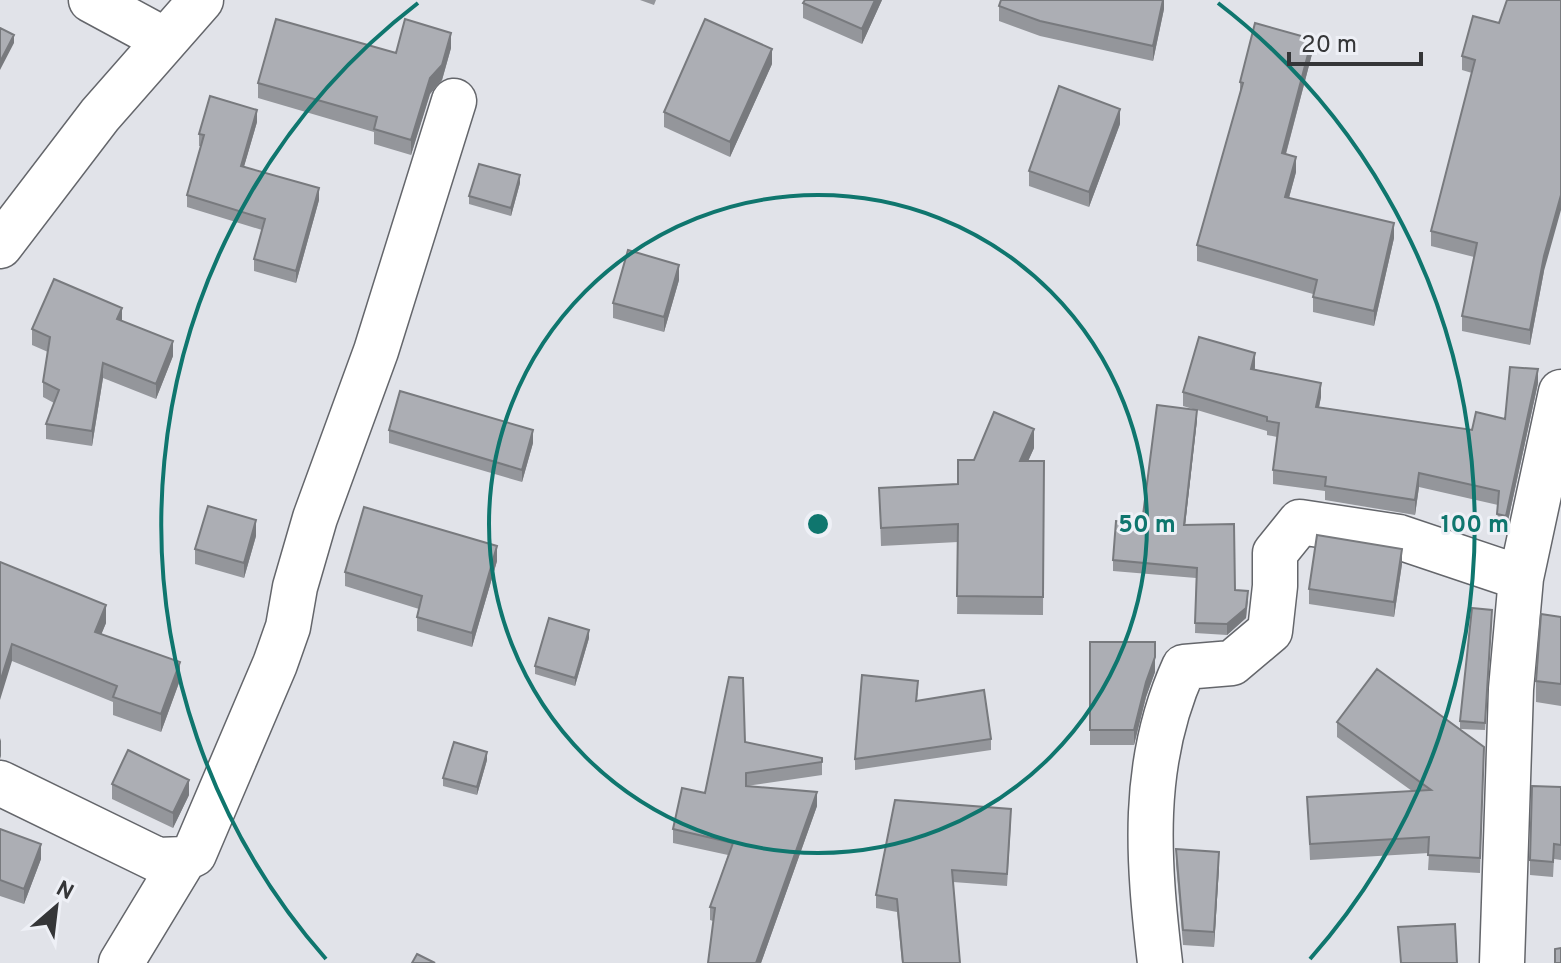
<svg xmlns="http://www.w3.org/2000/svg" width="1561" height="963" font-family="Overpass,sans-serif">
  <rect width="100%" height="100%" fill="#e1e3e9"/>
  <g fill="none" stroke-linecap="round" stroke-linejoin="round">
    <g stroke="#64666b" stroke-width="47">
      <path id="street" d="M91 0 165 40
        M0 246 100 115 201 0
        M0 783 158 860 184 859 194 854 275 664 288 627 295 587 315 518 376 351 454 101
        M121 963 184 859
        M1160 963C1148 860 1140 764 1184 667L1232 663 1270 631 1275 586V553L1300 522 1399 537 1521 578
        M1502 963 1511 689 1521 578 1561 392"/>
    </g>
    <use href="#street" stroke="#fff" stroke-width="44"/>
  </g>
  <path fill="#94969b" d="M640 0H656L654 5Z
    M882 0 862 44 803 18V3Z
    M1164 0V9L1153 61 1040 36 999 21V6Z
    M1473 16 1544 271 1530 345 1462 331V316L1474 257 1431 246V231L1472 73 1462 70V56Z
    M451 48 442 80 430 94 411 155 374 144V132L258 98V83L396 53Z
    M1312 54 1286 154 1296 172 1289 198 1394 238 1374 326 1313 312V294L1197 261V245L1240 94V82Z
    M772 64 730 157 664 127V112Z
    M257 122 244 166 319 200 296 283 254 271V259L262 230 187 207V195L201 146H199V134Z
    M1120 124 1089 207 1029 186V171Z
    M520 183 511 216 469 204V196Z
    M679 280 664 332 613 318V303Z
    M122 321 173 356 156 399 103 378 92 446 46 439V424L54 403 43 397V382L48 352 32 345V329Z
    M1255 367V370L1321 397 1319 407 1472 430 1505 419 1538 383 1506 530 1497 529 1498 505 1419 487 1415 515 1325 500V491L1273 484V470L1277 437 1267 435V431L1197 410V420L1185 525 1235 590 1248 601 1246 618 1227 635 1195 633 1196 578 1113 571V560L1142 523 1196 410 1183 406V392Z
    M389 430 533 443 522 482 389 443Z
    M1034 448 1028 461H1044L1043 615 957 614 958 542 881 546 879 488 958 484 974 460Z
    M256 536 244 578 195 564V549Z
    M497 561 472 647 417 631V617L419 609 345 586V572Z
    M0 562 106 623 101 634 180 680 161 732 113 715V702L12 661Z
    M1402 564 1394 617 1309 604V589Z
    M1561 617V706L1536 702V681Z
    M1492 618 1485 730 1460 729V721Z
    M589 638 575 686 535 674V666Z
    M1090 642 1155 672 1146 697 1134 745H1090Z
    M918 692 917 700 991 739V750L855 770V759Z
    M1337 722 1484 747 1480 873 1428 870 1429 853 1310 860 1307 797 1412 791 1337 737Z
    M745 742 822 758V775L746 786 817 806 761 963 713 921 710 920V907L728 855 673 843V829L705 793Z
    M487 760 477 795 443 786V778Z
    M112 784 189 795 173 828 112 799Z
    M1561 787V860L1554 859 1553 877 1530 875V860Z
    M1011 822 1007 886 953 882 960 963H902L897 912 876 908V895Z
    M0 829 41 859 24 904 0 896Z
    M1176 849 1219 867 1214 947 1183 945 1176 864Z"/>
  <path fill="#787a7e" d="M875 0H882L862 44V29Z
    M1163 0H1164V9L1153 61V46Z
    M451 33V48L442 80 430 94 411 155V140L430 78Z
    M14 35V43L0 70V62Z
    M1312 39V54L1282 168V153Z
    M772 49V64L730 157V142Z
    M1120 109V124L1089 207V192Z
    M257 110V122L241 177V166Z
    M1296 157V172L1285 212V197Z
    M520 175V183L511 216V208Z
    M319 188V200L296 283V271Z
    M1561 195V210L1544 271 1530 345V330L1544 256Z
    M1394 223V238L1374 326V311Z
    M679 265V280L664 332V317Z
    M122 308V323L117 319Z
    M173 341V356L156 399V384Z
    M1255 353V367L1251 384V369Z
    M103 363V378L92 446V431Z
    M1538 369V383L1506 530V516Z
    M1321 383V397L1316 421V407Z
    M1197 410V420L1184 535V525Z
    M1034 429V448L1020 479V461Z
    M533 430V443L522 482V470Z
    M1419 473V487L1415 515V500Z
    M256 520V536L244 578V563Z
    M497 546V561L472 647V633Z
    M1402 549V564L1394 617V602Z
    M1248 591 1246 618 1227 635V624Z
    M106 605V623L95 650V632Z
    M589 630V638L575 686V678Z
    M12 644V661L0 700V682Z
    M1155 657V672L1146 697 1134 745V730L1146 682Z
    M180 662V680L161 732V714Z
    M1 738V756L0 759V741Z
    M487 752V760L477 795V787Z
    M189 780V795L173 828V813Z
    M817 792V806L761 963H756Z
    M41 844V859L24 904V889Z
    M1219 852V867L1214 947V932Z"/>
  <path fill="#acaeb4" stroke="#787a7e" stroke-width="2" d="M805 0H875L862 29 803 3Z
    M1001 0H1163L1153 46 1040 21 999 6Z
    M1507 0H1561V195L1544 256 1530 330 1462 316 1477 243 1431 231 1475 60 1462 56 1473 16 1499 23Z
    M276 19 396 53 405 19 451 33 442 65 430 78 411 140 374 129 377 117 258 83Z
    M705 19 772 49 730 142 664 112Z
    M1255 23 1312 39 1282 153 1296 157 1285 197 1394 223 1374 311 1313 297 1317 280 1197 245 1243 83 1240 82Z
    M0 28 14 35 0 62Z
    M1059 86 1120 109 1089 192 1029 171Z
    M210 96 257 110 241 166 319 188 296 271 254 259 265 219 187 195 204 135 199 134Z
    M479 164 520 175 511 208 469 196Z
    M628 250 679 265 664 317 613 303Z
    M54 279 122 308 117 319 173 341 156 384 103 363 92 431 46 424 59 390 43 382 50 337 32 329Z
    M1199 337 1255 353 1251 369 1321 383 1316 407 1472 430 1476 412 1505 419 1510 367 1538 369 1506 516 1497 514 1499 491 1419 473 1415 500 1325 486 1326 477 1273 470 1279 423 1267 421V417L1183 392Z
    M400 391 533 430 522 470 389 430Z
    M1157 405 1197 410 1184 525 1234 524 1235 590 1248 591 1246 608 1227 624 1195 623 1197 568 1113 560 1116 521 1142 523Z
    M994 412 1034 429 1020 461H1044L1043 597 957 596 958 524 881 528 879 488 958 484V460H974Z
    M208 506 256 520 244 563 195 549Z
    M364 507 497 546 472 633 417 617 422 596 345 572Z
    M1317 535 1402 549 1394 602 1309 589Z
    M0 562 106 605 95 632 180 662 161 714 113 697 117 686 12 644 0 682Z
    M1472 608 1492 610 1485 723 1460 721Z
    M1541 614 1561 617V684L1536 681Z
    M549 618 589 630 575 678 535 666Z
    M1090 642H1155V657L1146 682 1134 730H1090Z
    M1377 669 1484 747 1480 858 1428 855 1429 837 1310 844 1307 797 1431 790 1337 722Z
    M862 675 918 681 916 701 984 690 991 739 855 759Z
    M729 677 743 678 745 742 822 758V762L746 773V786L817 792 756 963H757H708L715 908 710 907 733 843 673 829 682 788 705 793Z
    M454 742 487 752 477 787 443 778Z
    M128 750 189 780 173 813 112 784Z
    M1532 786 1561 787V845L1554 844 1553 862 1530 860Z
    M895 800 1011 809 1007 874 952 870 960 963H903L897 899 876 895Z
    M0 829 41 844 24 889 0 880Z
    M1176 849 1219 852 1214 932 1183 930Z
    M1455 924 1457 963H1401L1398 927Z
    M1561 948V963H1555V949Z
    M417 954 435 963H412Z"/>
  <g fill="none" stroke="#0f766e" stroke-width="4">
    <circle cx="818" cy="524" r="329"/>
    <path d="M326 959A657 657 0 0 1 418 3M1218 3A657 657 0 0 1 1310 959"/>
  </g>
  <circle cx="818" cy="524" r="12" fill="#0f766e" stroke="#eef0f6" stroke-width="4"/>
  <g font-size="24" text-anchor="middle" font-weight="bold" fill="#0f766e" stroke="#eef0f6" stroke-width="6" stroke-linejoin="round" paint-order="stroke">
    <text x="1147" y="532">50 m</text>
    <text x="1475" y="532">100 m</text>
  </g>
  <g transform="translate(56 907) rotate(28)" stroke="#eef0f6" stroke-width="6" paint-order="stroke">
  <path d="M0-6L14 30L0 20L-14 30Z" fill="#353638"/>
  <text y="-12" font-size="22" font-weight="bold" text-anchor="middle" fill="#353638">N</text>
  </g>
  <path d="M1289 52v12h132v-12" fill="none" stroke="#353638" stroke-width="4"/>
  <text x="1301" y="52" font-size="24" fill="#353638" stroke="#eef0f6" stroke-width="6" paint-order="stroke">20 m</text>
</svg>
